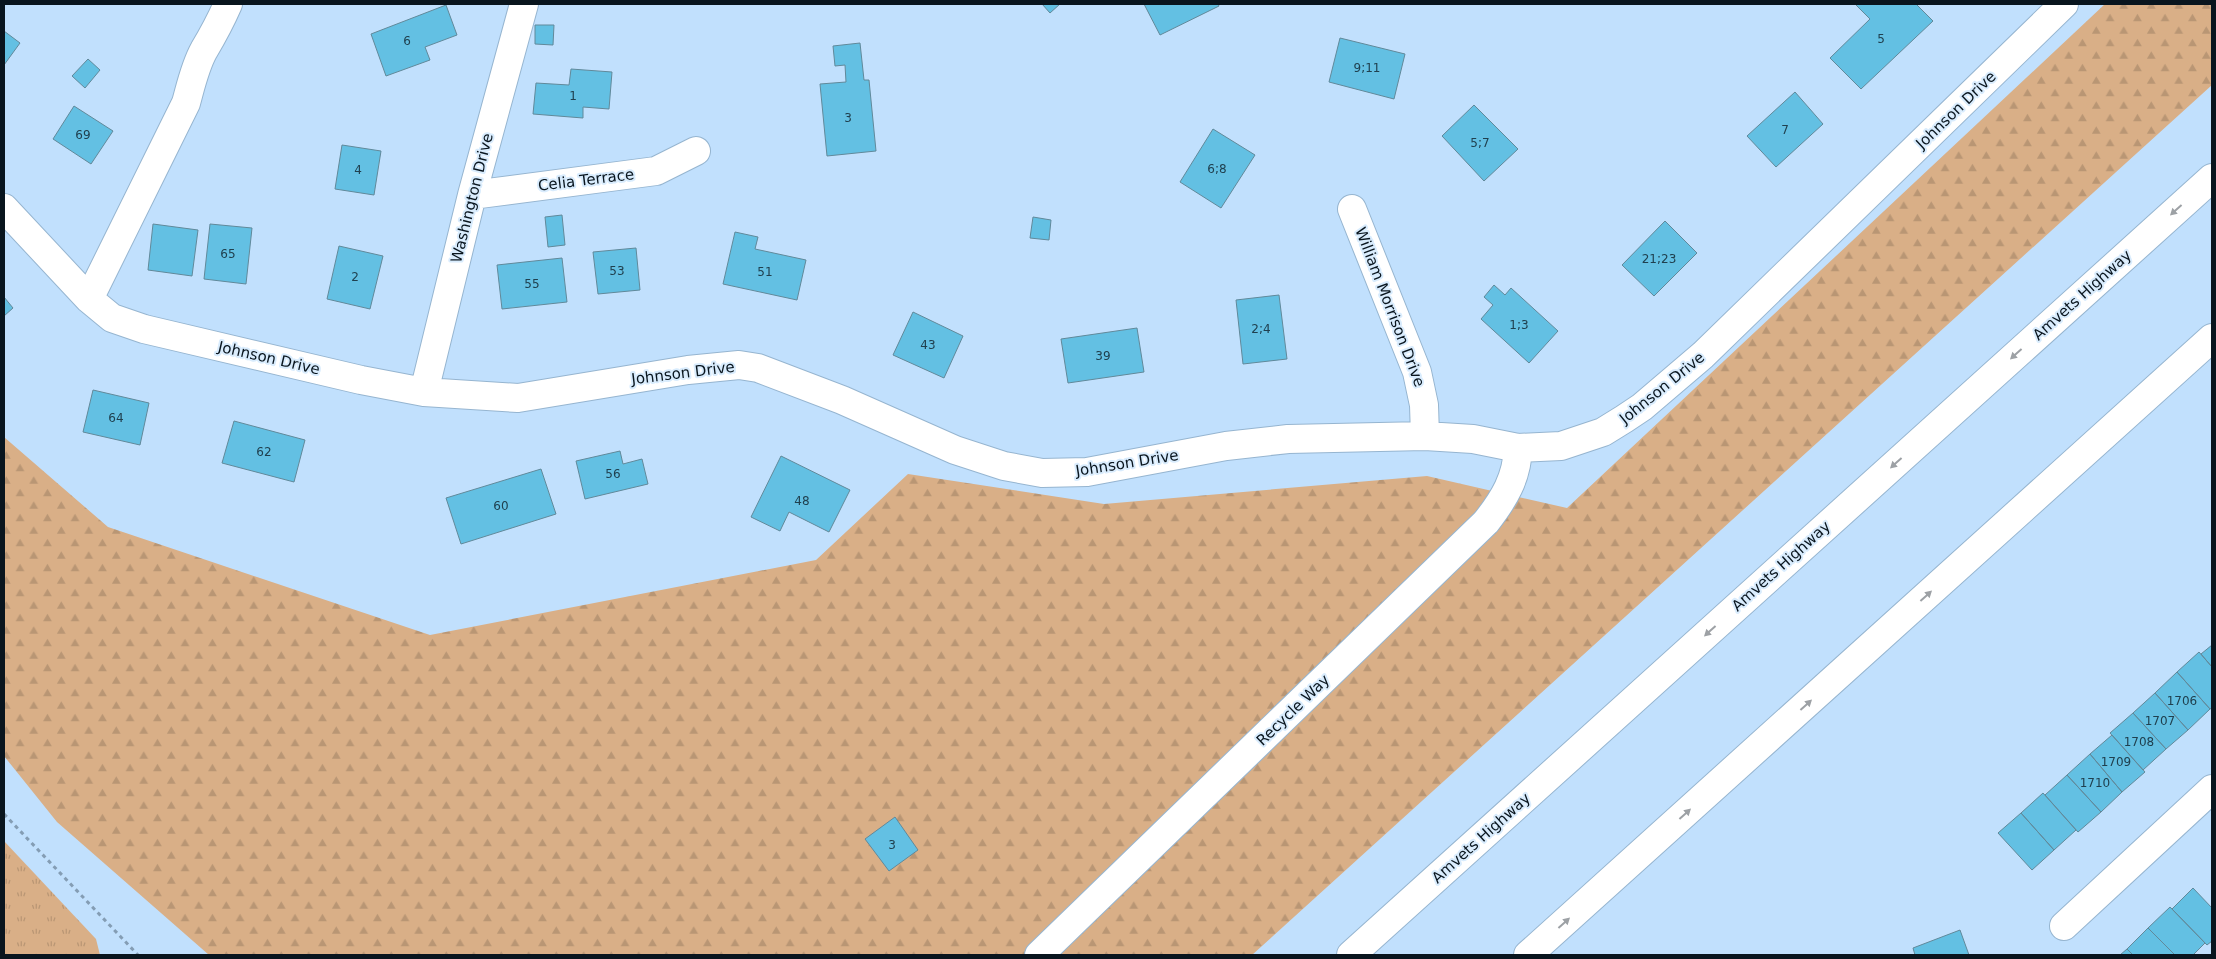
<svg xmlns="http://www.w3.org/2000/svg" width="2216" height="959" font-family="'DejaVu Sans',sans-serif">
  <defs>
    <pattern id="grass-tufts" width="24" height="20" patternUnits="userSpaceOnUse" patternTransform="scale(1.25)"><rect width="24" height="20" fill="#d9af87"/><path d="M3 7l-1-3M5 7V3M7 7l1-3M15 17l-1-3M17 17v-4M19 17l1-3" fill="none" stroke="#b99674"/></pattern>
    <pattern id="forest-firs" width="22" height="20" patternUnits="userSpaceOnUse" patternTransform="scale(1.25)"><rect width="22" height="20" fill="#d9af87"/><path d="M5 1l3.5 6h-7zM16 11l3.5 6h-7z" fill="#b99674"/></pattern>
  </defs>
  <rect width="100%" height="100%" fill="#c1e0fd"/>
  <path fill="url(#grass-tufts)" d="M4 841 96 939 100 955H4Z"/>
  <path fill="url(#forest-firs)" d="M2105 4H2212V85L1252 955H209L57 822 4 756V437L108 527 430 635 816 560 908 474 1104 504 1427 476 1567 508Z"/>
  <path fill="#63c0e3" stroke="#61899a" d="M1042 4H1060L1050 13Z
    M1144 4H1218L1219 6 1160 35Z
    M1855 4H1916L1933 21 1861 89 1830 58 1870 19Z
    M446 5 457 35 425 47 430 60 386 76 371 34Z
    M535 25H554L553 45 535 44Z
    M4 31 20 43 4 65Z
    M1340 38 1405 54 1394 99 1329 82Z
    M860 43 864 80H869L876 151 827 156 820 84 846 82 845 65 835 66 833 46Z
    M88 59 100 70 85 88 72 76Z
    M571 69 612 72 609 109 583 107V118L533 114 536 83 569 85Z
    M1795 92 1823 124 1776 167 1747 136Z
    M1474 105 1518 149 1484 181 1442 136Z
    M74 106 113 131 91 164 53 139Z
    M1213 129 1255 155 1221 208 1180 182Z
    M342 145 381 151 374 195 335 189Z
    M562 215 565 245 548 247 545 217Z
    M1033 217 1051 220 1049 240 1030 238Z
    M1665 221 1697 253 1654 296 1622 265Z
    M153 224 198 230 192 276 148 270Z
    M210 224 252 228 246 284 204 279Z
    M735 232 758 237 755 249 806 260 797 300 723 284Z
    M339 246 383 256 370 309 327 299Z
    M636 248 640 290 598 294 593 252Z
    M562 258 567 302 502 309 497 265Z
    M1494 285 1505 295 1511 288 1558 331 1529 363 1481 319 1493 305 1484 297Z
    M1279 295 1287 359 1243 364 1236 300Z
    M4 297 13 308 4 316Z
    M913 312 963 336 944 378 893 355Z
    M1137 328 1144 372 1068 383 1061 339Z
    M93 390 149 403 140 445 83 432Z
    M234 421 305 440 294 482 222 463Z
    M620 451 623 464 642 459 648 484 585 499 576 461Z
    M781 456 850 490 829 532 789 512 780 531 751 517Z
    M541 469 556 514 461 544 446 498Z
    M2212 645V667L2201 654Z
    M2199 652 2212 667V708L2210 709 2177 672Z
    M2177 672 2210 709 2188 730 2155 693Z
    M2155 693 2188 730 2166 749 2133 713Z
    M2133 713 2166 749 2143 770 2110 733Z
    M2112 735 2145 772 2122 792 2090 754Z
    M2090 754 2122 792 2101 812 2067 775Z
    M2067 775 2101 812 2078 832 2045 795Z
    M2043 793 2076 830 2054 850 2021 813Z
    M2021 813 2054 850 2032 870 1998 833Z
    M895 817 918 850 889 871 865 839Z
    M2193 888 2212 908V941L2207 945 2172 909Z
    M2170 907 2205 943 2193 955H2175L2148 928Z
    M2148 928 2175 955H2133L2127 949Z
    M1960 930 1969 955H1915L1913 948Z
    M2127 949 2133 955H2120Z"/>
  <g fill="none" stroke-linecap="round" stroke-linejoin="round">
    <g stroke="#96b5d0" stroke-width="30">
      <path id="minor" d="M472 195 656 171 696 151
        M4 208 89 299 112 318 144 329 361 380 424 392 518 398 688 370 739 365 758 368 842 400 955 450 1004 466 1042 473 1087 472 1226 446 1288 439 1425 436 1473 439 1518 448 1561 446 1603 432 1624 419 1642 407 1703 355 2064 4
        M1352 209 1417 372 1424 405 1425 436
        M89 299 186 103C191 85 195 66 204 50 213 35 221 20 228 4
        M424 392 472 195 524 4
        M2064 926 2212 789
        M1039 955 1486 522C1504 499 1517 478 1518 448"/>
    </g>
    <g stroke="#96b5d0" stroke-width="30">
      <path id="highway" d="M1351 955 2212 178
        M1528 955 2212 338"/>
    </g>
    <path stroke="#849db4" stroke-width="3" stroke-dasharray="4 4" stroke-linecap="butt" d="M4 814 138 955"/>
    <use href="#minor" stroke="#fff" stroke-width="28"/>
    <use href="#highway" stroke="#fff" stroke-width="28"/>
  </g>
  <defs><path id="oneway-solid" d="M-6-.8H1V-3.2L6.5 0L1 3.2V.8H-6Z" transform="scale(1.25)"/></defs>
  <g fill="#9da1a5">
    <use href="#oneway-solid" transform="translate(2176 210) rotate(138)"/>
    <use href="#oneway-solid" transform="translate(2016 354) rotate(138)"/>
    <use href="#oneway-solid" transform="translate(1896 463) rotate(138)"/>
    <use href="#oneway-solid" transform="translate(1926 596) rotate(-42)"/>
    <use href="#oneway-solid" transform="translate(1710 631) rotate(138)"/>
    <use href="#oneway-solid" transform="translate(1806 705) rotate(-42)"/>
    <use href="#oneway-solid" transform="translate(1685 814) rotate(-42)"/>
    <use href="#oneway-solid" transform="translate(1564 923) rotate(-42)"/>
  </g>
  <g text-anchor="middle" dominant-baseline="central" stroke-width="4" stroke-linejoin="round" paint-order="stroke">
    <g font-size="12" fill="#20404f">
      <text x="1881" y="39">5</text>
      <text x="407" y="41">6</text>
      <text x="1367" y="68">9;11</text>
      <text x="573" y="96">1</text>
      <text x="848" y="118">3</text>
      <text x="1785" y="130">7</text>
      <text x="83" y="135">69</text>
      <text x="1480" y="143">5;7</text>
      <text x="1217" y="169">6;8</text>
      <text x="358" y="170">4</text>
      <text x="228" y="254">65</text>
      <text x="1659" y="259">21;23</text>
      <text x="617" y="271">53</text>
      <text x="765" y="272">51</text>
      <text x="355" y="277">2</text>
      <text x="532" y="284">55</text>
      <text x="1519" y="325">1;3</text>
      <text x="1261" y="329">2;4</text>
      <text x="928" y="345">43</text>
      <text x="1103" y="356">39</text>
      <text x="116" y="418">64</text>
      <text x="264" y="452">62</text>
      <text x="613" y="474">56</text>
      <text x="802" y="501">48</text>
      <text x="501" y="506">60</text>
      <text x="2182" y="701">1706</text>
      <text x="2160" y="721">1707</text>
      <text x="2139" y="742">1708</text>
      <text x="2116" y="762">1709</text>
      <text x="2095" y="783">1710</text>
      <text x="892" y="845">3</text>
    </g>
    <g font-size="15" fill="#09151e" stroke="#d9ecfd">
      <text transform="translate(1956 110) rotate(-44)">Johnson Drive</text>
      <text transform="translate(586 180) rotate(-7)">Celia Terrace</text>
      <text transform="translate(472 198) rotate(-76)">Washington Drive</text>
      <text transform="translate(2082 295) rotate(-42)">Amvets Highway</text>
      <text transform="translate(1390 307) rotate(69)">William Morrison Drive</text>
      <text transform="translate(269 358) rotate(13)">Johnson Drive</text>
      <text transform="translate(683 373) rotate(-7)">Johnson Drive</text>
      <text transform="translate(1662 388) rotate(-39)">Johnson Drive</text>
      <text transform="translate(1127 463) rotate(-9)">Johnson Drive</text>
      <text transform="translate(1781 566) rotate(-42)">Amvets Highway</text>
      <text transform="translate(1293 710) rotate(-44)">Recycle Way</text>
      <text transform="translate(1481 838) rotate(-42)">Amvets Highway</text>
    </g>
  </g>
  <rect width="2216" height="959" fill="none" stroke="#09151e" stroke-width="10"/>
</svg>
